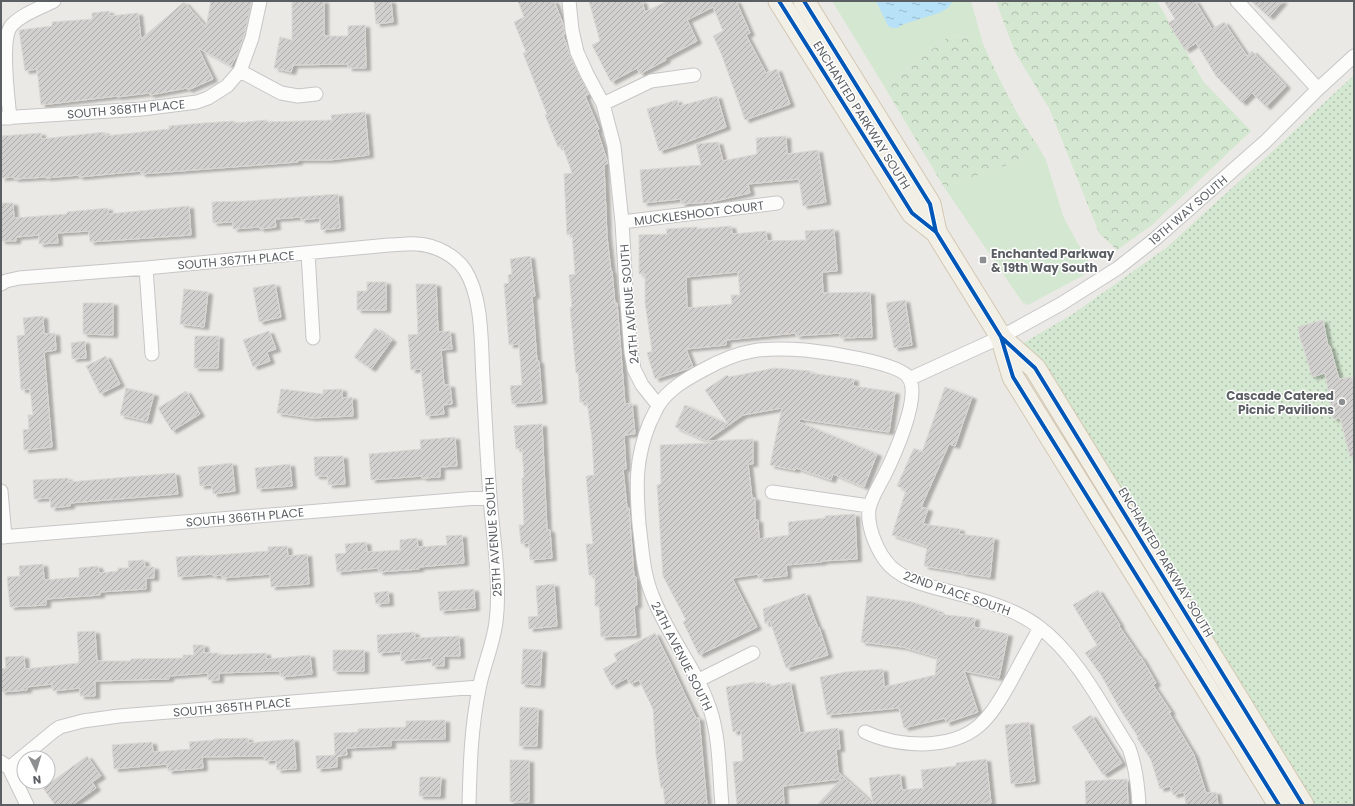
<svg xmlns="http://www.w3.org/2000/svg" width="1355" height="806" font-family="Poppins,sans-serif">
  <defs>
    <pattern id="forest-crowns" width="20" height="18" patternUnits="userSpaceOnUse"><rect width="20" height="18" fill="#d4e7d0"/><path d="M2 6a3 3 0 1 1 6 0M12 15a3 3 0 1 1 6 0" fill="none" stroke="#afbeac"/></pattern>
    <pattern id="park-dots" width="8" height="8" patternUnits="userSpaceOnUse"><rect width="8" height="8" fill="#d4e7d0"/><path d="M2 2h.1M6 6h.1" fill="none" stroke="#afbeac" stroke-width="1.8" stroke-linecap="round"/></pattern>
    <pattern id="water-ripples" width="26" height="14" patternUnits="userSpaceOnUse"><rect width="26" height="14" fill="#b7e1f7"/><path d="M2 4q2-2 4 0t4 0M15 11q2-2 4 0t4 0" fill="none" stroke="#98bacc"/></pattern>
    <pattern id="building-hatch" width="6" height="6" patternUnits="userSpaceOnUse"><rect width="6" height="6" fill="#d2d0ce"/><path d="M-1 1l2-2M0 6l6-6M5 7l2-2" fill="none" stroke="#adacab"/></pattern>
    <filter id="shadow"><feDropShadow dx="4.5" dy="2.5" stdDeviation="1" flood-color="#0004"/></filter>
  </defs>
  <rect width="100%" height="100%" fill="#ebe9e5"/>
  <path fill="#d4e7d0" d="M832 1H876L881 12 897 28 904 24 948 8 953 1H971L983 44 962 35 950 36 884 86Z
    M1036 143 1046 160 1063 216 1078 244 1088 258V267L1084 275 1028 305 1023 303 944 187 1016 162 1028 155Z"/>
  <path fill="url(#forest-crowns)" d="M996 1H1157L1203 81 1251 131 1152 225 1117 250 1099 233 1050 110 1016 54 1008 34Z
    M962 35 983 44C999 78 1014 112 1036 143L1028 155 1016 162 944 187 884 86 950 36Z"/>
  <path fill="url(#park-dots)" d="M1354 75V805H1314L1020 345 1073 314 1166 248 1275 149Z"/>
  <path fill="url(#water-ripples)" d="M876 1H953L948 8 939 13 904 24 897 28H892L888 26Z"/>
  <path fill="url(#building-hatch)" stroke="#dad8d4" fill-rule="evenodd" filter="url(#shadow)" d="M211 1H252L244 36 238 53 231 66 198 48 213 79 188 90 187 88 150 95 149 93 117 97V96L41 105 37 69 25 71 19 30 52 26V22L92 19V13L109 11V16L138 13 141 39 184 2 206 27Z
    M292 1H324V36H348V26L365 25 366 68H348V64L293 65 291 72 274 68 280 37 292 40Z
    M374 1H391L393 22 376 24Z
    M518 1H554L563 24 565 34 563 35 570 55 589 94 585 96 599 129 597 130 608 163 604 165 607 237 611 271H612L615 304 617 303 625 404 632 403 635 434 624 435 626 469H623L627 508H629L634 577H636L637 605 634 606 636 635 601 637 599 606H595V575H589L586 544H593L586 476 594 475 592 439 587 402H580L578 373H576L570 307H572L569 275 575 274 572 234 567 235 564 174 572 173 562 145 558 147 545 115 547 114 523 53 526 52 514 22 524 17Z
    M589 1H642L645 12 667 1H736L750 33 746 35 766 73 777 69 790 104 745 120 721 53 713 36 723 31 713 7 687 20 697 41 665 58 666 60 640 74 637 68 611 82 592 45 600 41Z
    M1164 1H1195L1212 29 1224 22 1247 56 1252 51 1286 86 1266 107 1252 93 1242 103 1216 76 1196 43 1185 50 1168 23 1175 19Z
    M1251 1H1283L1269 17Z
    M717 96 726 127 684 143 659 151 647 109 677 100 679 106Z
    M365 112 369 155 330 160H298V162L141 174V171L79 177V175L46 178V177L14 179V177L1 178V136L41 133V139L105 132V136L169 129V126L204 123 234 121 235 123 267 120V122L332 120 331 115Z
    M786 136 787 154 818 150 826 202 803 206 799 179 748 184 750 193 711 202 681 204V199L643 203 640 170 701 165 696 144 718 142 723 161 757 154 756 138Z
    M338 194 340 228 321 230 320 218 301 220V217L275 219 276 227 260 229V227L233 229V222L213 223 212 202 246 201Z
    M1 203H13L14 218 67 214V212L108 208V214L189 206 191 235 90 242 89 231 57 233 58 243 39 244V235L16 237V241H1Z
    M731 226 732 234 766 231 767 241 806 240 805 231 834 229 837 271 822 272 823 293 870 292 872 337 840 338V333L796 336V333L726 340V345L686 349 693 367 655 379 647 353 652 351 645 302V274H639V235L667 234 666 229 697 227V229ZM738 272 740 295H731L732 304 687 308 686 277Z
    M530 256 535 296H532L537 361H539L542 401 512 404 510 386 522 385 519 344 509 345 504 284 509 283 508 275 512 274 510 259Z
    M367 282H386V310H357V291H367Z
    M275 284 281 317 259 322 253 288Z
    M416 284H436L438 332 450 331 452 349 441 350 444 385H450L452 404 443 405 444 414 426 416 421 369 411 370 408 335 418 334Z
    M184 289 208 292 204 327 180 324Z
    M905 300 912 345 894 348 886 303Z
    M83 303H113V335L83 334Z
    M43 316 44 334 55 333 56 350 44 352 52 447 24 450 23 430 29 429 28 415H33L30 389 21 390 17 336 25 335 23 318Z
    M1323 320 1328 346H1330L1339 379 1352 377 1354 388V456L1350 457 1340 418 1333 419 1325 373 1312 377 1302 343H1301L1298 327Z
    M375 328 392 340 371 369 354 357Z
    M269 331 276 349 267 352 270 361 253 367 243 340Z
    M195 336H219L218 368H194Z
    M85 341 86 358 72 359 71 343Z
    M106 356 120 384 100 394 86 366Z
    M775 368 810 371V373L854 379 853 386 895 392 889 432 800 419 799 422 877 454 864 487 833 474 831 480 796 468 795 470 770 465 782 408 743 415 706 441 675 427 685 405 728 424 705 390 727 375 729 377Z
    M945 387 972 397 955 446 949 444 921 507 928 509 923 524 960 529 959 534 994 538 990 577 961 573V572L924 566 927 546 892 535 906 490 897 486 914 448 922 452Z
    M126 388 154 394 147 421 120 415Z
    M281 389 323 394V390L342 389V398L352 397 353 416 312 418 277 413Z
    M186 391 200 414 172 431 158 408Z
    M542 424 547 530H550L552 558 530 560 529 543 521 544 519 525H524L522 478H524L522 448 516 449 514 426Z
    M455 437 457 466 440 467V477L422 478V476L371 480 369 454 421 449 420 440Z
    M753 439V464H748L752 498H755V520H758L759 539 789 535 788 522 826 518 825 516 855 514 857 559 822 561V562L786 565 787 576 759 579 758 574 732 578 757 627 699 655 683 622 686 620 663 576 657 485 661 484 660 445 712 443 707 441Z
    M343 456 345 484 328 485V476H315L314 457Z
    M232 463 235 491 213 494 212 485 200 486 198 467Z
    M290 464 292 486 257 489 255 468Z
    M175 473 178 494 70 503V506L51 508 50 498 34 499 33 480 68 478V482Z
    M462 535 464 563 419 567V569L379 572 378 568 337 572 335 554 346 553 345 544 366 542 367 552 400 550V540L417 538 418 547 447 545 446 536Z
    M287 546 288 556 307 554 309 584 271 587 270 574 222 578V575L213 576V574L178 577 176 557 204 555V556L268 551V547Z
    M144 560 145 567H154V578H146V589L100 592V595L46 599V605L10 607 7 577 20 576 19 566 43 564 44 580 79 577V568L98 566 99 573 118 571V568H129L128 561Z
    M554 584 557 626 529 629 528 617 538 616 536 586Z
    M474 589 475 608 440 611 438 592Z
    M1098 590 1120 625 1119 626 1140 657H1141L1156 683 1153 685 1171 712 1169 713 1194 755 1206 793 1216 792 1218 805H1186L1184 792 1173 795 1170 786 1160 789 1151 760 1137 738 1138 737 1120 709 1101 675 1085 653 1097 645 1073 605Z
    M388 591 389 603 376 604 374 593Z
    M805 593 818 628 819 627 828 655 786 668 770 621 765 624 763 609Z
    M867 596 912 602 939 611 938 614 975 618 974 627 1008 634 999 678 964 671 978 712 946 723 945 718 904 728 899 708 827 715 820 677 846 672 883 669 884 687 935 675 937 657 903 647 861 642Z
    M95 631 97 661H131V659L183 658V655H194L193 645H204V653H218V655L266 653V659L310 655 312 674 281 677 280 671 219 673V680H208V673L169 676V679L95 681V696H80V688L53 691 52 684 27 687V690L1 692V669L6 668 5 657 24 656 25 669 78 663V661H79L77 632Z
    M414 632 415 638 459 636 460 656H444V666H432V658L401 661V651L378 653 377 635Z
    M655 633 670 663 696 718H699L707 805H665L663 787 661 788 656 755 653 709 639 680 630 684 627 678 612 686 603 669 617 661 614 654Z
    M523 649 542 650 540 685 521 684Z
    M333 650H364V671H333Z
    M755 682V684L765 682 767 687 790 682 800 733 838 728 840 749H836L838 772 873 804 869 778 900 774 902 790 923 788 921 770 956 766V763L986 759 991 803 975 805H817L841 779 783 786 784 805H737L733 762 743 761 741 730 733 732 726 687Z
    M520 707 538 708 537 746H519Z
    M1091 715 1122 763 1103 775 1072 727Z
    M445 720V739L391 740V746L346 748 347 755 337 756V767L317 769 316 756 335 755 334 733 358 732V729L406 727V721Z
    M1029 722 1035 781 1011 784 1005 725Z
    M248 738V743L294 739 296 769 277 770 276 760 265 761 264 756 202 757 203 768 168 771 167 764 114 769 112 745 152 742 153 752 190 749 189 742 214 740V739Z
    M87 756 101 776 92 782 96 788 72 805H55L43 788Z
    M510 760H529V802H510Z
    M420 777H441L440 796H419Z
    M1127 779 1128 805H1086L1085 781Z"/>
  <g fill="none" stroke-linecap="round" stroke-linejoin="round">
    <g stroke="#c6c6c6" stroke-width="15">
      <path id="street" d="M569 1 572 30 577 52 587 74 603 104 614 146 622 222 626 290 631 352 634 369 642 385 658 405
        M1237 1 1318 89
        M240 71 281 93 298 96 316 94
        M603 104 651 81 694 75
        M1 118 142 109 197 102 208 98 227 86 240 71 252 38 260 1
        M10 118C8 97 0 41 11 26 22 14 40 8 54 1
        M622 222 777 203
        M308 253 313 338
        M146 268 152 354
        M1 284 6 281 19 278 146 268 389 245C398 245 408 243 417 244 435 245 455 255 465 270 483 298 481 345 483 378 485 417 487 457 490 497 493 538 501 581 496 622 493 646 483 666 479 689 471 728 470 766 469 805
        M909 379 1001 337 1061 304 1118 268 1155 239 1265 142 1318 89 1354 56
        M1 491 5 537
        M772 492 869 506
        M1 537 490 497
        M697 681 753 653
        M865 732C884 741 903 744 924 744 975 742 989 720 1012 679 1021 662 1030 645 1040 628
        M1 762 9 768 54 731 60 727 83 721 119 716 479 687
        M9 768 27 805
        M722 805C719 773 720 739 710 709 696 668 667 635 652 595 643 573 642 547 639 524 636 486 635 458 650 422 653 417 655 411 658 406 668 389 688 378 705 369 741 349 764 347 805 350 824 352 899 362 909 378 921 397 894 456 884 476 879 486 871 498 869 509 867 525 875 546 885 560 902 584 940 588 967 596 992 603 1018 611 1039 627 1078 656 1103 708 1129 748 1136 767 1138 786 1139 805"/>
    </g>
    <g stroke="#d3c7b2" stroke-width="23">
      <path id="primary" d="M779 1 912 213 936 232
        M804 1 930 204 936 232 1001 337 1013 377 1279 805
        M1001 338 1035 368 1303 805"/>
    </g>
    <use href="#street" stroke="#fcfcfb" stroke-width="13"/>
    <use href="#primary" stroke="#f2efe7" stroke-width="21"/>
    <g stroke="#fff" stroke-width="6">
      <path id="cycleway" d="M779 1 912 213 936 232
        M804 1 930 204 936 232 1001 337 1013 377 1279 805
        M1001 337 1035 368 1303 805"/>
    </g>
    <use href="#cycleway" stroke="#0057b8" stroke-width="4"/>
  </g>
  <g fill="#8d8f90" stroke="#fff" stroke-width="1.5">
    <rect x="979" y="256" width="8" height="8" rx="2"/>
    <circle cx="1342" cy="402" r="4"/>
  </g>
  <g text-anchor="middle" dominant-baseline="central" stroke-width="3" stroke-linejoin="round" paint-order="stroke">
    <g font-size="12" fill="#5b5f63" stroke="#fff">
      <text transform="translate(126 109) rotate(-5)">SOUTH 368TH PLACE</text>
      <text transform="translate(862 115) rotate(58)">ENCHANTED PARKWAY SOUTH</text>
      <text transform="translate(1188 210) rotate(-41)">19TH WAY SOUTH</text>
      <text transform="translate(699 213) rotate(-7)">MUCKLESHOOT COURT</text>
      <text transform="translate(236 260) rotate(-5)">SOUTH 367TH PLACE</text>
      <text transform="translate(629 304) rotate(-95)">24TH AVENUE SOUTH</text>
      <text transform="translate(245 517) rotate(-5)">SOUTH 366TH PLACE</text>
      <text transform="translate(493 537) rotate(-94)">25TH AVENUE SOUTH</text>
      <text transform="translate(1166 562) rotate(59)">ENCHANTED PARKWAY SOUTH</text>
      <text transform="translate(957 593) rotate(19)">22ND PLACE SOUTH</text>
      <text transform="translate(682 656) rotate(63)">24TH AVENUE SOUTH</text>
      <text transform="translate(232 707) rotate(-5)">SOUTH 365TH PLACE</text>
    </g>
    <g font-size="12" font-weight="bold" fill="#5b5f63" stroke="#fff" text-anchor="start">
      <text x="991" y="253">Enchanted Parkway<tspan x="991" dy="14">&amp; 19th Way South</tspan></text>
      <text x="1334" y="395" text-anchor="end">Cascade Catered<tspan x="1334" dy="14">Picnic Pavilions</tspan></text>
    </g>
  </g>
  <rect width="1355" height="806" fill="none" stroke="#5b5f63" stroke-width="4"/>
  <g transform="translate(36 770) rotate(175)"><circle r="19" fill="#ffffff" stroke="#bdbfc1"/>
  <path d="M0-3L7 15L0 10L-7 15Z" fill="#8d8f90"/>
  <text y="-6" font-size="11" font-weight="bold" text-anchor="middle" fill="#5b5f63">N</text>
  </g>
</svg>
